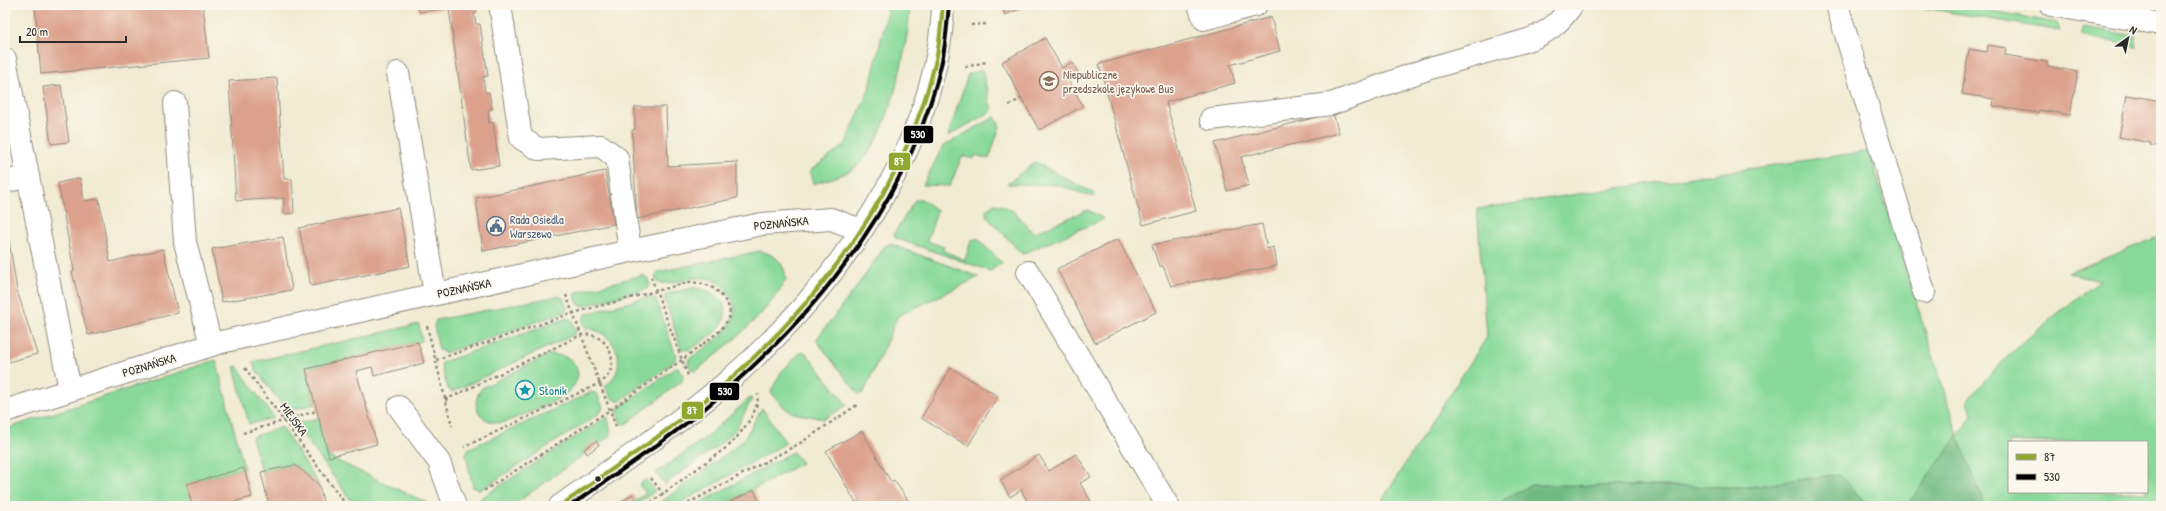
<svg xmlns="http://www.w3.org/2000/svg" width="2166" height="511" font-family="'Patrick Hand',sans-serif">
  <rect width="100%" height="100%" fill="#fbf7ec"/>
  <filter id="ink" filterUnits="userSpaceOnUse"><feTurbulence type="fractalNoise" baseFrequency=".025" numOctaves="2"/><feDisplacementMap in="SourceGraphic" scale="8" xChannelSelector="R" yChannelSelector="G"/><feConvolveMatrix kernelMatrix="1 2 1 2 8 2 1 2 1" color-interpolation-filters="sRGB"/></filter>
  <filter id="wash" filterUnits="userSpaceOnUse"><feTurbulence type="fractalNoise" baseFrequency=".012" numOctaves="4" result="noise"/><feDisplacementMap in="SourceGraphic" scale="16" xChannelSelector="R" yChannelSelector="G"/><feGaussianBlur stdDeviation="0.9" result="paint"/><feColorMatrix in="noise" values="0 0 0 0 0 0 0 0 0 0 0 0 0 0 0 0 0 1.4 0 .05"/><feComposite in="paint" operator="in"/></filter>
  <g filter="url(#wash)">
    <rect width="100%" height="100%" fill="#f1ebd3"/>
    <path fill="#89da9a" stroke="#5a8262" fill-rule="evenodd" d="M889 5H910C908 47 890 137 858 165 846 176 827 179 813 184L810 171 845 145 870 87Z
      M1907 5H1961L2057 23 2060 31Z
      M2083 27 2135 36 2137 47 2080 35Z
      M982 70 992 111 948 136 968 74Z
      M995 117 1000 126 989 159 975 155 974 159 962 156 950 186 923 185 943 146Z
      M1869 151 1958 436 1972 415 1968 400C2005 353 2053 317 2100 280L2068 273 2161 236V506H1869L1839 474 1750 487 1531 485 1503 500 1505 506H1378L1487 337 1477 209ZM2009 442H2147V492H2009Z
      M1035 162 1095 194 1093 197 1058 185 1007 184Z
      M922 199 937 211 927 241 944 247 942 250 965 260 971 241 977 238 1002 263 990 271 895 238 894 234 915 200Z
      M995 204C1014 207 1021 219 1033 233L1088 210 1104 219 1022 254 987 217 986 210Z
      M890 244 979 277 898 316 864 392 859 395 816 340 858 285 885 246Z
      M760 251C776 255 784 262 786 279 766 317 728 344 696 371L691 369 688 363 689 359C710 344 750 323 728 292 723 286 713 278 705 278 690 276 668 287 657 282L655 277 658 272Z
      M643 275 647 278 650 285 647 289 583 306 578 304 575 296 577 292Z
      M691 288C708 287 733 301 723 322 718 333 700 342 690 350L681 349 665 300 666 294Z
      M558 296 563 298 567 308 565 312 445 353 439 350 434 326 436 320Z
      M651 296 656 300 676 356 674 362 620 401C611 402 609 393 605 386 632 367 615 330 585 328L583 320 586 314Z
      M568 318 572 320 576 332 573 335 452 392 448 389 441 365 443 362Z
      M419 324 422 341 306 369 315 404 287 411 256 370 253 362Z
      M802 351 806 353 847 405 824 419C794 412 791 419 771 392L781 372Z
      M550 354C560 355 571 356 576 367 589 395 525 413 506 422 484 427 467 407 482 388Z
      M216 360 244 468 187 484 192 506H5V429Z
      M237 366 274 418 249 424 234 367Z
      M677 367 679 368 683 376 682 381 626 424H621L617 412 618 408Z
      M592 392 597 394 603 407 600 413 480 490 473 487 466 455 468 449Z
      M750 398 752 399 736 429 715 448 665 484 656 473 705 438Z
      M762 408 786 443 675 506H656L734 448 745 438Z
      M319 418 329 457 434 506H355L295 424Z
      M605 418H608L611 435 512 506H479L478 503 481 498Z
      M282 427 319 485 295 465 261 472 252 437Z
      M793 452 802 463 722 506H694Z
      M646 479 655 491 635 506H629L646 493 639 485Z"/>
    <path fill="#6eba82" stroke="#4c7256" d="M1958 436 1985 506H1906Z
      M1839 474 1868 506H1505L1503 500 1531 485 1750 487Z"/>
    <g id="blocks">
      <path fill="#dca18c" d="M59 5H203L209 58 41 74 35 7Z
        M418 5H476L477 13H474L476 24H480L488 76 483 77 485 92H489L492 109 488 110 489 123 493 122 499 166 471 170 449 8 419 12Z
        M1002 5H1029L1005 15Z
        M1271 17 1280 51 1230 65 1235 83 1166 102 1196 211 1143 225 1099 64Z
        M1045 38 1062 68 1072 62 1079 74 1068 80 1083 106 1039 130 1002 62Z
        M1988 45 2006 48 2005 55 2047 62V66L2078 72 2070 115 2039 110 2038 113 1993 106 1994 99 1962 94 1969 49 1987 52Z
        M277 78 284 179H292L294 213 284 214V198L236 201 229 81Z
        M61 85 69 142 51 144 43 87Z
        M2127 95 2161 101V147L2150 145 2151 143 2119 137Z
        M635 107H666L668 166 737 162V198L637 219 632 130 635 129Z
        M1333 113 1339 133 1241 157 1249 185 1227 191 1215 143Z
        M605 171 614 224 483 251 476 198Z
        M80 178 84 201 99 199 110 262 163 249 178 313 88 335 72 272 74 271 58 183Z
        M398 208 410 266 311 286 299 228Z
        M5 216 17 290 37 354 5 363Z
        M1262 224 1267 249 1274 247 1277 266 1171 286 1163 266H1159L1152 245Z
        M283 237 292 290 222 302 212 249Z
        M1118 239 1156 312 1095 343 1057 269Z
        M418 342 424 363 374 376 372 367 356 371 377 444 329 457 306 369Z
        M951 368 998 396 968 446 921 418Z
        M862 431 891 482 894 480 912 506H861L859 502 856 503 826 451Z
        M596 441 599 445 587 454 584 449Z
        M1076 454 1091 477 1080 483 1094 506H1030L1021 490 1010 497 1000 480 1039 455 1049 471Z
        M295 465 319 485 324 506H269L261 472Z
        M244 468 252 497 218 506H192L187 484Z
        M754 490 761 506H722Z
        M632 494 636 499 623 506 621 502Z"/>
    </g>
  </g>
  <g filter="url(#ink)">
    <use href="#blocks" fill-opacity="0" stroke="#8e8b7f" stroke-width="1"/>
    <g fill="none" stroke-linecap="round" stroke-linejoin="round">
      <g stroke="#8e8b7f" stroke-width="24">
        <path id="minor" d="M500 5 521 138 538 149 601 146 617 158 630 251
          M1199 5 1204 19 1256 5
          M1837 5 1924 292
          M2051 5 2161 24
          M5 59 70 390
          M398 73 435 294
          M175 103 185 242 211 345
          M1211 119 1331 104 1427 69 1531 39C1550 31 1560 22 1572 5
          M5 182 27 176
          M1028 272 1168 506
          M399 407 439 462 455 506
          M5 411 221 342 630 251 762 224 831 219 861 230
          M560 506C616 466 674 427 726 383 832 292 938 148 943 5"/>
      </g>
      <path stroke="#8e8b7f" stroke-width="2.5" stroke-dasharray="3 3" stroke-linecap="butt" d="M971 25 986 24
        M965 67 986 62
        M1009 105 1022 98
        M651 277 688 376
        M566 295 617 429
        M427 326 452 426
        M436 360 573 313 690 282C712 284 719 289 730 309L729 318 721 330 682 360 610 410 482 492
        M245 368 347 506
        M445 400 581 335C609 330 624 368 600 383L464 447
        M243 433 316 411
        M651 478 663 494
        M646 506 731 444C742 431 759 412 758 394
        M683 506 802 442 857 405"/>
      <use href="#minor" stroke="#fff" stroke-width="22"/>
      <g stroke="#fbf7ec" stroke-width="7">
        <path id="bus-1" d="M560 506C616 466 674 428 726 383 824 297 905 188 936 60 940 43 941 23 943 5"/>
      </g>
      <g stroke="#fbf7ec" stroke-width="7">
        <path id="bus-2" d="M570 506C624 468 681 431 730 387 828 301 913 190 942 61 946 43 947 24 949 6"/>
      </g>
      <use href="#bus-1" stroke="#90a730" stroke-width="4"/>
      <use href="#bus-2" stroke="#000" stroke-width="4"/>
    </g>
  </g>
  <defs>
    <g id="school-ring" transform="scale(1)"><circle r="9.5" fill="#fbf7ec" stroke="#8d6e63" stroke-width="1.5"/><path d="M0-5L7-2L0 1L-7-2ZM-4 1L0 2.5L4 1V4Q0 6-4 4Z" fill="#8d6e63"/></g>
    <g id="civic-ring" transform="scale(1)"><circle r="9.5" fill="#fbf7ec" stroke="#5c6f8a" stroke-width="1.5"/><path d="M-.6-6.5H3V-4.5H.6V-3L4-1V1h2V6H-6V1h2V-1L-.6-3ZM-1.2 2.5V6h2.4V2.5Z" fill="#5c6f8a"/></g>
    <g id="sight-ring" transform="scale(1)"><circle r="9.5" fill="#fbf7ec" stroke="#0f9aa8" stroke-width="1.5"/><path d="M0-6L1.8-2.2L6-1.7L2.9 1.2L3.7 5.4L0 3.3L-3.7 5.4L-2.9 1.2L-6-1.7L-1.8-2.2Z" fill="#0f9aa8"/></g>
  </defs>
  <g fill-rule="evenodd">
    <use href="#school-ring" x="1049" y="81"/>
    <use href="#civic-ring" x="496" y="226"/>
    <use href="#sight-ring" x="525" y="390"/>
  </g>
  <circle fill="#2b2b2b" stroke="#fbf7ec" stroke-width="1.5" cx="598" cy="479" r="3.5"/>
  <g text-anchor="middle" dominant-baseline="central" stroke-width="3.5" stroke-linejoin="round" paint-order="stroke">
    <g font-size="12" fill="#785e54" stroke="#fbf7ec" text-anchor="start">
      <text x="1063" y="74">Niepubliczne<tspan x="1063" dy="14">przedszkole językowe Bus</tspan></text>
    </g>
    <g font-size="12" fill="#4e5e75" stroke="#fbf7ec" text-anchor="start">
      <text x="510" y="219">Rada Osiedla<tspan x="510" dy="14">Warszewo</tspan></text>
    </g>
    <g font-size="12" fill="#2b2b2b" stroke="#fbf7ec">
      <text transform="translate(781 223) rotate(-6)">POZNAŃSKA</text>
      <text transform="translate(464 288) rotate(-12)">POZNAŃSKA</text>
      <text transform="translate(149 365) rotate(-17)">POZNAŃSKA</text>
      <text transform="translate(294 419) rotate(54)">MIEJSKA</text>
    </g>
    <g font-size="12" fill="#0d838f" stroke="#fbf7ec" text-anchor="start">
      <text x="539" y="390">Słonik</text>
    </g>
  </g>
  <g stroke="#fbf7ec" stroke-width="1.5">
    <rect x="903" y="125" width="31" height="19" rx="4" fill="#000"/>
    <rect x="888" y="152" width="23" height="19" rx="4" fill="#90a730"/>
    <rect x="709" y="382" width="31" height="19" rx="4" fill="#000"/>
    <rect x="681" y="401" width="23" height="19" rx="4" fill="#90a730"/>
  </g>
  <g font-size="11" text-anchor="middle" font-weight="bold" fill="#fff">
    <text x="918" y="138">530</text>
    <text x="899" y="165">87</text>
    <text x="725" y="395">530</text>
    <text x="692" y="414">87</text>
  </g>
  <rect width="2166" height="511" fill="none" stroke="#fbf7ec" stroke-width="20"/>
  <rect x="2008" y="441" width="140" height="52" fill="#fbf7ec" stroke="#a8a59f"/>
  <rect x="2016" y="454" width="20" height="6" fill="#90a730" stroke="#a8a59f"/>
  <text x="2044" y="461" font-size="12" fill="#2b2b2b">87</text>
  <rect x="2016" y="474" width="20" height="6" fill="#000000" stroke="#a8a59f"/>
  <text x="2044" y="481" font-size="12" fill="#2b2b2b">530</text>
  <g transform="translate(2128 38) rotate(33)" stroke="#fbf7ec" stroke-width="3" paint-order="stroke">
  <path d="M0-3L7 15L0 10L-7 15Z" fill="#2b2b2b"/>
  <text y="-6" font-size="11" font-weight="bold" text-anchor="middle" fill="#2b2b2b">N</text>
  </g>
  <path d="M20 36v6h106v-6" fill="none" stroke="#2b2b2b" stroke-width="2"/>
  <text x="26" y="36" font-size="12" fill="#2b2b2b" stroke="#fbf7ec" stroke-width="3" paint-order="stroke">20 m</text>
</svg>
